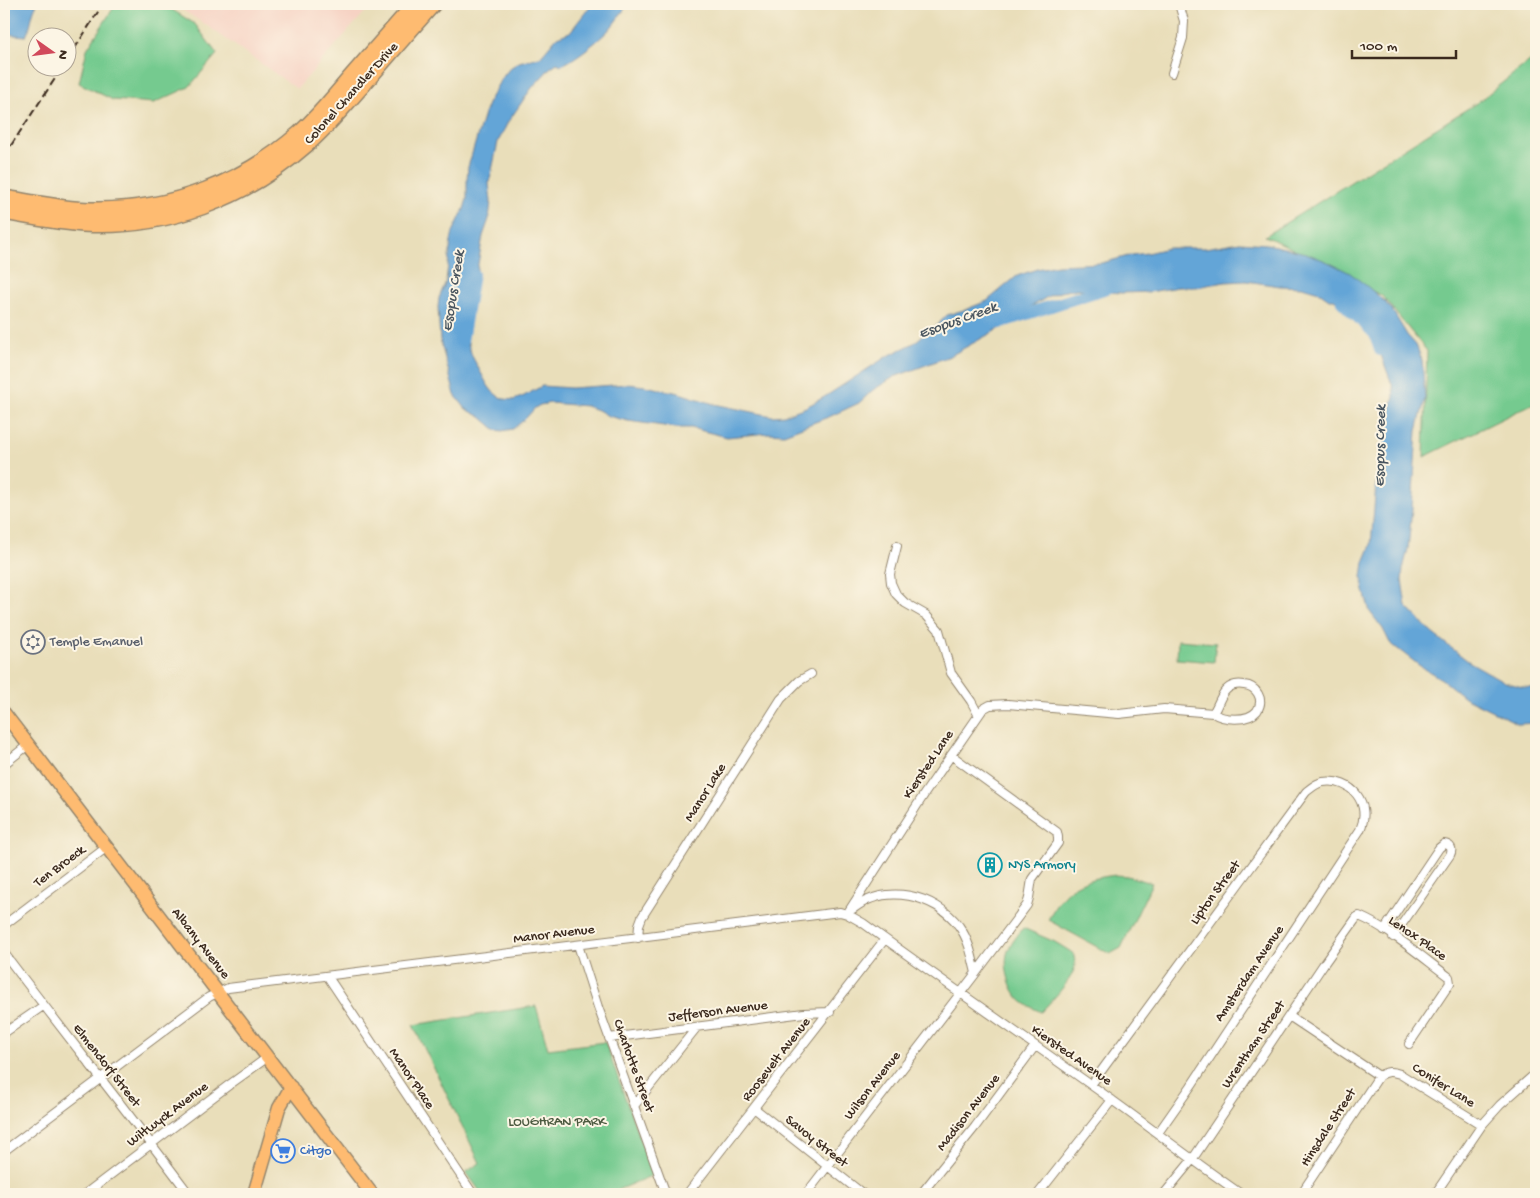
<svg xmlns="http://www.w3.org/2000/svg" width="1540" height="1198" font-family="'Gochi Hand',sans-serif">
  <rect width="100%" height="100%" fill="#fcf5e5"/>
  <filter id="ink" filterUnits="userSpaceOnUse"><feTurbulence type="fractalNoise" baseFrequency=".02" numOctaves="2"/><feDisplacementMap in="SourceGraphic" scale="10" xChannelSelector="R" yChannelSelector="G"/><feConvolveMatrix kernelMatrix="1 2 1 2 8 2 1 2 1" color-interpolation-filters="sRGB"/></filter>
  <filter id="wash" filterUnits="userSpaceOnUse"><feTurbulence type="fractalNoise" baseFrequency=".0096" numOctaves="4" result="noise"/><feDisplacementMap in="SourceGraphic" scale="20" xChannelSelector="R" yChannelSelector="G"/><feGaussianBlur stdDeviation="1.12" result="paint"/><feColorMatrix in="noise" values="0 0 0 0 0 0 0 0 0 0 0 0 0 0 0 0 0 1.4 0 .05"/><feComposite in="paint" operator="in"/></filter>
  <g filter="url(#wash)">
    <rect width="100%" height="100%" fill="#e9deba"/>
    <path fill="#f6d2c3" d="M173 4H372L297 89 209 27Z"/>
    <path fill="#75ca8f" stroke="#587a56" d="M116 4H163L195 24 217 54 189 87 154 103 113 100 79 83 87 49Z
      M1536 56V402L1424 457 1427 351 1382 296 1287 246 1265 236 1478 102Z
      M1178 640 1216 643 1214 662 1177 659Z
      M1116 875 1127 876 1152 883 1121 948 1110 954 1048 920C1065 885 1079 880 1116 875Z
      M1023 928 1055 942 1073 953C1074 956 1075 961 1075 964 1075 978 1050 1002 1041 1012 1033 1008 1023 1004 1018 997 1009 987 1003 964 1008 951 1011 943 1018 935 1023 928Z
      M536 1006 548 1049 605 1042 653 1175 608 1194H482L466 1172 480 1163 413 1025Z"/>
    <path fill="#63a5d7" stroke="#4f687a" d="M4 4H37C31 13 32 25 26 36L4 34Z
      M592 4H629C622 11 618 19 612 26 605 36 572 62 561 65L557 63 550 68 531 89 508 122 498 142 489 184 491 201 489 219 483 236 475 281 468 293 464 308V319L466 336 472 356 487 384 492 391 498 396 504 399 514 400 524 396 542 386 571 388 628 384 645 386 679 393 714 404 772 416 784 415 806 407 826 396 886 357 914 343 930 329 936 326 947 315 967 309 987 301 1017 276 1037 269 1058 265 1102 263 1132 255 1147 253 1168 248H1205L1240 242 1267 244 1306 253 1328 262 1350 273 1368 287 1384 301 1392 310 1407 335 1416 345 1422 360 1425 399 1417 431 1412 509 1408 549 1403 569 1402 580 1406 606 1432 633 1468 661 1505 682 1522 687 1536 688V723L1519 724 1464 697 1443 680 1420 666 1390 643 1383 629 1370 612 1364 591 1362 577 1364 562 1371 545 1376 484 1390 410 1394 397 1393 387 1381 355 1375 333 1362 320 1334 299H1329L1319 292 1302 287 1280 286 1246 281 1225 282 1196 287H1178L1150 292 1121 293 1077 289 1060 292 1049 296 1017 315 1004 326 950 356 894 377 873 390 859 403 831 416 784 434 769 433 727 437 691 428H678L628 421 608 416 600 411 586 406 550 403 540 405 535 408 525 419 513 429 502 431 496 430 481 417 466 409 455 395 440 340 438 307 439 298 446 281 451 241 453 232 464 209 467 199V179L468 167 484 114 490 99 501 79 510 68 519 62 540 57 557 37 570 32Z"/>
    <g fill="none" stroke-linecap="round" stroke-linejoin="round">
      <path stroke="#63a5d7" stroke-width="12" d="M1342 302 1375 334 1380 350
        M999 323 1113 286H1118
        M462 341 473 274"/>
    </g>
  </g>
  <g filter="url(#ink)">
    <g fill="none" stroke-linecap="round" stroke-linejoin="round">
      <g stroke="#92846c" stroke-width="10">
        <path id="street" d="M1172 73 1183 38 1184 21 1179 4
          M897 546 890 574 891 583 896 594 905 603 926 615 939 630 951 673 971 701 978 714
          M951 755 1057 832 1058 837V843L1032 879 1029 898 1027 905 976 973
          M4 764 28 745
          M847 914 925 793 983 709 990 705 1008 704 1119 714 1164 709 1213 713C1218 706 1220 696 1226 690 1231 685 1238 684 1244 685 1256 686 1265 699 1257 711 1248 722 1223 720 1213 713
          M4 925 107 847
          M1384 930 1439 848 1444 844C1451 845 1453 849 1450 855L1393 937
          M638 938 639 925 642 917 781 699 799 681 811 674
          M578 945 598 1007 666 1194
          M4 953C65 1034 129 1113 189 1194
          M328 977 473 1194
          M1289 1016 1379 1076
          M4 1033 43 1006
          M609 1038 804 1013 830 1012
          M1091 1085 1306 792C1311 788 1316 783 1323 782 1352 778 1372 804 1360 830L1191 1086 1158 1133
          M634 1106 697 1027
          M754 1108 863 1194
          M4 1151 209 997 228 988 840 912 847 914 863 923C938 978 1015 1031 1091 1085 1142 1121 1190 1159 1241 1194
          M85 1194 229 1085 268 1057
          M687 1194 885 939
          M806 1194 976 973C972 956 969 940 959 926 935 894 885 883 853 909
          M921 1194 975 1127 1035 1046
          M1038 1194 1112 1100
          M1164 1194 1192 1160 1323 965 1357 917 1359 916C1390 929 1422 957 1449 977L1450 983 1409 1044
          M1301 1194 1379 1076C1387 1071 1391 1071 1400 1074L1482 1125
          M1435 1194 1482 1125 1500 1105 1536 1073"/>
      </g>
      <g stroke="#92846c" stroke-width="15">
        <path id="primary" d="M4 713 372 1194
          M254 1194 279 1108 291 1087"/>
      </g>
      <g stroke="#92846c" stroke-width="18">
        <path id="highway" d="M4 198C35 203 66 210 98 210 172 210 243 183 299 134 318 117 334 97 350 78 372 53 393 29 415 4
          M4 212C30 217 56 222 83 224 165 229 245 199 306 145 326 128 343 107 361 87 385 59 409 31 433 4"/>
      </g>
      <use href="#street" stroke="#fff" stroke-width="8"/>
      <use href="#primary" stroke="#febb71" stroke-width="12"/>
      <use href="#highway" stroke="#febb71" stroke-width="15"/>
      <path stroke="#3b2a1e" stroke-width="2" stroke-dasharray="8 4" stroke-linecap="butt" d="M68 59 103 4
        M4 156 62 68"/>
    </g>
  </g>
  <defs>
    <g id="synagogue-ring" transform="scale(1.25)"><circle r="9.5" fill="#fcf5e5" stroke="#6b7280" stroke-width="1.5"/><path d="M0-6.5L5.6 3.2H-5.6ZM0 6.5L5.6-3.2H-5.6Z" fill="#6b7280"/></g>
    <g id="building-ring" transform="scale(1.25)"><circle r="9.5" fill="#fcf5e5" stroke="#0f9aa8" stroke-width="1.5"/><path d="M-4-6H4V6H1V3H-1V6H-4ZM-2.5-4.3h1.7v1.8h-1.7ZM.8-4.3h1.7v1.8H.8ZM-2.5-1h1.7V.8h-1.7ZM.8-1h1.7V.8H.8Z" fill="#0f9aa8"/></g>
    <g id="supermarket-ring" transform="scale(1.25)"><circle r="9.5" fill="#fcf5e5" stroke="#3f7fe0" stroke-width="1.5"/><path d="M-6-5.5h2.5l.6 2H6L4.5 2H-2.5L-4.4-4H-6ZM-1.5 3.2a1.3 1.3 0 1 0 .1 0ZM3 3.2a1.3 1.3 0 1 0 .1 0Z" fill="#3f7fe0"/></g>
  </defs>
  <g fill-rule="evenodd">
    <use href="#synagogue-ring" x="33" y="642"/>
    <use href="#building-ring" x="990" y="865"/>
    <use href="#supermarket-ring" x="283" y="1151"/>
  </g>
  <g text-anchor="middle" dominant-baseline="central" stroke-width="4" stroke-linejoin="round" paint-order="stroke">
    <g font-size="14" fill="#3b2a1e" stroke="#fcf5e5">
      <text transform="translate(352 94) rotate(-48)">Colonel Chandler Drive</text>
      <text transform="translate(929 765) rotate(-56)">Kiersted Lane</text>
      <text transform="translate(706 793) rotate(-58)">Manor Lake</text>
      <text transform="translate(60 867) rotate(-37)">Ten Broeck</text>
      <text transform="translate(1216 893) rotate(-54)">Lipton Street</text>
      <text transform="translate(554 935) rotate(-7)">Manor Avenue</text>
      <text transform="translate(1417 939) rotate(35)">Lenox Place</text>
      <text transform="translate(200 944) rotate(52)">Albany Avenue</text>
      <text transform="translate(1250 974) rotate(-56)">Amsterdam Avenue</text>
      <text transform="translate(718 1012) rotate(-7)">Jefferson Avenue</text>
      <text transform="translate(1254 1045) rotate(-56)">Wrentham Street</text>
      <text transform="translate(1071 1056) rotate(35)">Kiersted Avenue</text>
      <text transform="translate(777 1060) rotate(-52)">Roosevelt Avenue</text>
      <text transform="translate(106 1066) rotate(52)">Elmendorf Street</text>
      <text transform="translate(633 1066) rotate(70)">Charlotte Street</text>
      <text transform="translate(411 1079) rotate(56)">Manor Place</text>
      <text transform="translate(873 1086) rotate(-52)">Wilson Avenue</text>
      <text transform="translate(1443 1086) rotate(32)">Conifer Lane</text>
      <text transform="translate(969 1113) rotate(-52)">Madison Avenue</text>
      <text transform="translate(168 1115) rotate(-37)">Wiltwyck Avenue</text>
      <text transform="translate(1329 1128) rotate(-57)">Hinsdale Street</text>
      <text transform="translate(816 1142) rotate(38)">Savoy Street</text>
    </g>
    <g font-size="14" fill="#5b616d" stroke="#fcf5e5" text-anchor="start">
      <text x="50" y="642">Temple Emanuel</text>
    </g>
    <g font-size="14" fill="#0d838f" stroke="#fcf5e5" text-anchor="start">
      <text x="1008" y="865">NYS Armory</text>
    </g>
    <g font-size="14" fill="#4c5a40" stroke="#fcf5e5">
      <text x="557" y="1122">LOUGHRAN PARK</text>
    </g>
    <g font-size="14" fill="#366cbe" stroke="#fcf5e5" text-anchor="start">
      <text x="300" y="1151">Citgo</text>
    </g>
    <g font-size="15" font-style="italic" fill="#49555f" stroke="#fcf5e5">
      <text transform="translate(454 291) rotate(-81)">Esopus Creek</text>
      <text transform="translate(958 321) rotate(-20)">Esopus Creek</text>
      <text transform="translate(1381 446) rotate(-89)">Esopus Creek</text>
    </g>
  </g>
  <rect width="1540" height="1198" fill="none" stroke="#fcf5e5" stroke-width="20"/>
  <g transform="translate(52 52) rotate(104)"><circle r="24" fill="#fcf5e5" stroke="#afa495"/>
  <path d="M0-4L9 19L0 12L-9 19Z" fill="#d1495b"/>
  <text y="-8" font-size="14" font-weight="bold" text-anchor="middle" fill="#3b2a1e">N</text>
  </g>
  <path d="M1352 50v8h104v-8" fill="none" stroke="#3b2a1e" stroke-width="2.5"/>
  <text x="1360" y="50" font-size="15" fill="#3b2a1e" stroke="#fcf5e5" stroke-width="4" paint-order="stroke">100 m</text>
</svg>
